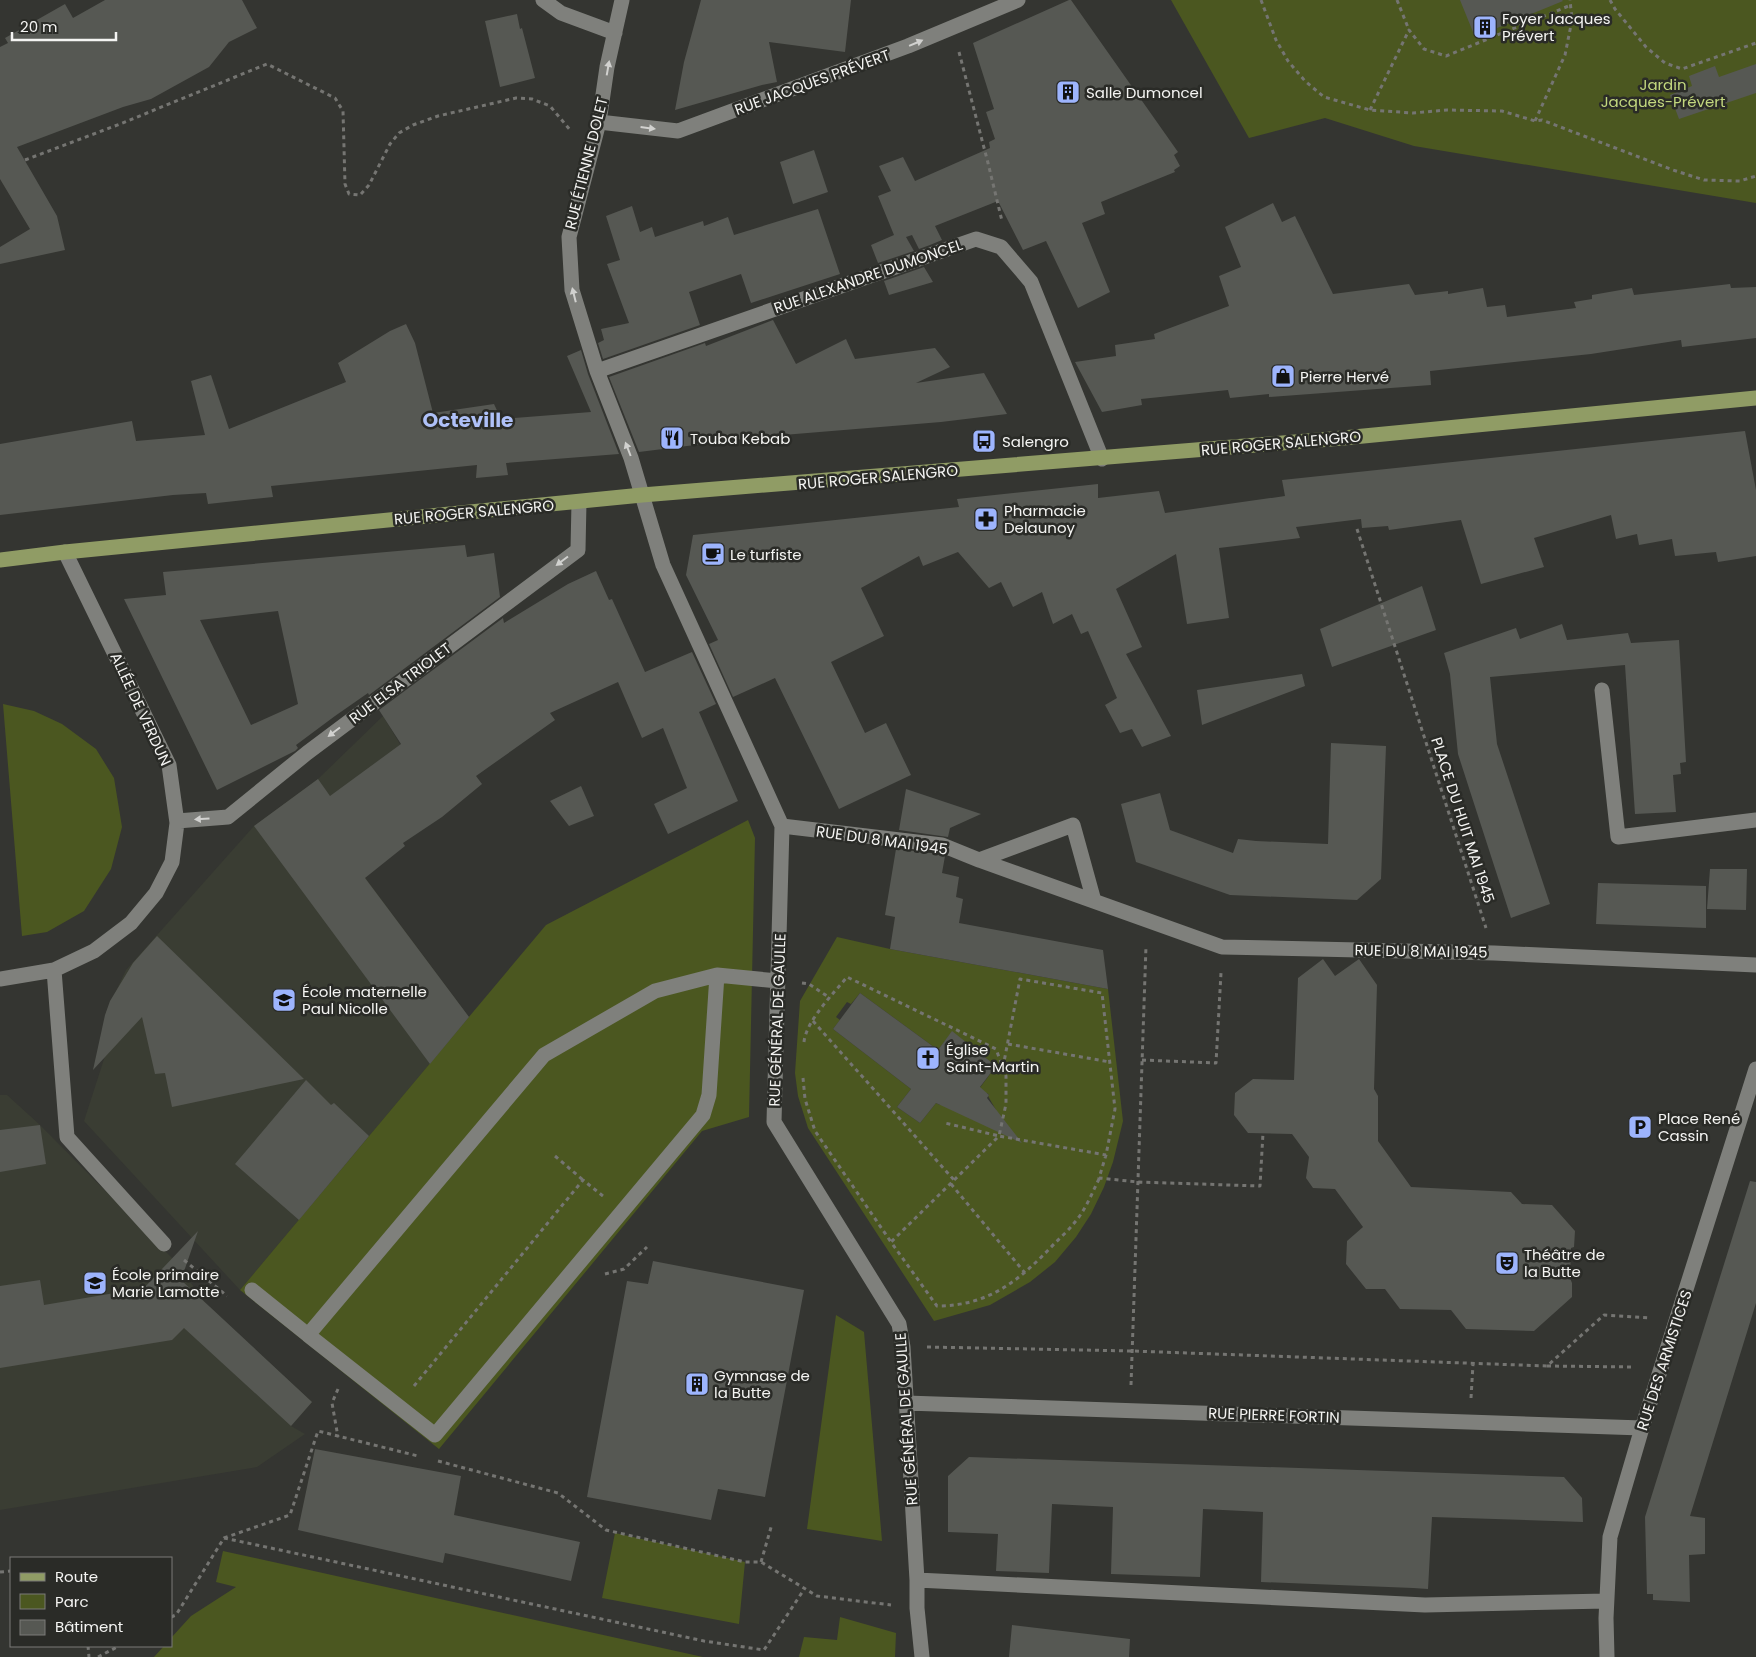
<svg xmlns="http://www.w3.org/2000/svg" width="1756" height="1657" font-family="Poppins,sans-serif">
  <rect width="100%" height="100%" fill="#343531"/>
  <path fill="#3a3d33" d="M383 716 432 797 352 860 469 1017 240 1290 84 1121 105 1056 106 1012 126 970 254 826 318 779Z
    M0 1095H7L40 1125 175 1261 206 1304 312 1402 291 1426 305 1434 257 1467 0 1510Z"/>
  <path fill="#4b5720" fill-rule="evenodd" d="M1171 0H1756V203L1414 146 1325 118 1249 138Z
    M3 704 34 711 62 724 96 749 114 778 122 827 111 869 84 911 47 932 22 936Z
    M748 820 755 838 749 1117 702 1131 439 1449 240 1290 546 925Z
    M837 937 890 949 1108 989 1123 1121 1113 1162 1104 1187 1091 1214 1076 1237 1055 1262 1030 1282 990 1305 934 1321 808 1128 798 1096 795 1073 800 1001ZM860 993 938 1050 952 1032 996 1066 979 1089 986 1094 987 1093 989 1095 988 1096 996 1110 994 1116 973 1120 943 1101 940 1105 936 1103 920 1123 897 1107 911 1089 833 1029 840 1020 836 1017 847 1002 851 1004Z
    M836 1315 864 1332 882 1541 807 1529Z
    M615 1533 745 1562 739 1624 602 1598Z
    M223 1551 703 1657H154L164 1646H171V1638L191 1616 236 1587 216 1582Z
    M840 1617 896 1633 895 1657H799L804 1637 837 1640Z"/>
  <path fill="#565853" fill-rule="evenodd" d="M105 0H242L257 28 229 42 209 67 151 99 123 107 17 147 57 216 65 250 0 264V247L30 229 0 179V47L8 43 5 38 65 4 73 18Z
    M701 0H851L845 52 769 42 777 82 762 85 675 110 684 62Z
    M1069 0H1071L1178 152 1174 155 1180 166 1174 170 1175 172 1101 202 1105 214 1082 223 1110 292 1078 308 1046 241 1023 250 998 201 935 226 942 240 930 245 919 249 912 235 906 237 914 251 878 263 871 245 894 235 878 196 891 191 879 166 903 157 915 181 990 148 989 142 995 139 986 112 994 109 973 43Z
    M1460 0H1562L1563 1 1475 37Z
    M517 14 520 29 522 28 535 78 500 87 485 21Z
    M1756 64V93L1679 119 1670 95 1692 86 1689 76 1715 66 1719 77Z
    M814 150 828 192 793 204 780 162Z
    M1273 203 1282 222 1295 216 1333 294 1409 284 1415 295 1448 291V294L1483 288 1487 307 1505 305 1507 317 1576 308 1574 302 1592 299V295L1632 288 1634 295 1730 284 1731 288 1756 287V338L1682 347 1681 340 1591 354 1430 371 1431 385 1269 397V394L1230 398 1228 390 1141 399 1142 405 1102 412 1075 362 1116 356 1115 345 1155 339 1154 334 1229 306 1219 276 1241 267 1225 227Z
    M632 206 640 232 652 227 655 237 703 221 704 226 728 217 734 235 818 209 840 274 751 303 741 274 689 292 700 325 603 359 598 343 604 340 601 329 629 323 607 264 620 260 606 216Z
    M924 267 933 282 889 295 884 281Z
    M773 320 796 364 846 339 855 359 935 348 950 367 916 383 984 373 1007 414 941 422 759 437 639 452 609 377 705 343 706 346Z
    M406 324 415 343 433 413 494 404 501 419 591 412 567 356 581 350 588 374 619 454 506 463 508 475 476 478 477 465 271 486 273 497 208 504 206 493 173 495 0 515V444L132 421 136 441 205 435 191 381 211 375 229 429 346 382 338 363 390 331Z
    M1745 431 1756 490V556L1718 562 1716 552 1675 556 1672 539 1639 545 1637 534 1616 539 1611 515 1534 538 1544 567 1481 584 1461 520 1389 530 1388 526 1362 528 1361 519 1296 527 1300 538 1219 548 1229 618 1187 624 1176 554 1116 589 1142 647 1126 654 1171 736 1142 747 1132 729 1120 733 1105 705 1117 698 1088 631 1081 634 1072 614 1053 624 1042 592 1013 607 1001 582 989 588 958 552 923 566 919 556 861 588 884 636 831 662 865 733 886 723 911 775 839 809 775 678 733 697 709 644 718 640 686 575 693 535 959 507 957 499 1098 484V498L1159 491 1165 513 1285 496 1282 480Z
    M465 545 467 557 494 553 500 597 369 695 368 693 335 716 296 745 298 748 295 751 217 790 124 599 166 595 163 572ZM278 611 298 704 251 725 200 620Z
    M596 571 609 600 612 599 645 672 692 652 716 704 699 712 738 801 668 834 654 804 687 788 663 728 642 738 618 682 550 713 555 720 476 776 482 784 442 817 403 843 405 846 365 878 469 1017 430 1064 254 826 318 779 330 796 401 744 379 710 503 618 504 623 568 584Z
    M1422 586 1436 630 1332 667 1320 629Z
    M1562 624 1567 640 1628 633 1631 643 1679 640 1686 762 1680 763 1681 774 1673 775 1676 812 1635 814 1625 665 1490 677 1497 744 1550 904 1511 918 1458 754 1450 674 1444 653 1516 628 1520 639Z
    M1302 674 1305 686 1202 725 1197 690Z
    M1331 743 1386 746 1381 879 1357 900 1230 895 1136 862 1121 804 1160 793 1170 830 1233 853 1238 839 1256 841 1328 844Z
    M581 786 594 816 569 826 550 801Z
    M906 789 981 814 950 828 948 837 899 830Z
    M896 849 940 854 945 856 942 873 959 877 956 897 963 899 959 923 1103 950 1108 989 890 949 895 917 885 915Z
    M1710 869H1747L1746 910 1707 909Z
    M1598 883 1706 886V928L1596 924Z
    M157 936 304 1079 172 1107 165 1073 155 1074 142 1017 93 1070 105 1015 110 1001 133 963Z
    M1323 959 1335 976 1359 959 1377 985 1374 1089 1378 1096V1141L1411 1187 1511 1192 1522 1204 1552 1205 1575 1231 1574 1247 1571 1248 1570 1278 1572 1283V1297L1534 1331 1466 1329 1451 1310 1400 1309 1385 1289H1366L1346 1264 1347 1241 1363 1227 1335 1189 1313 1188 1306 1178 1309 1157 1292 1134 1248 1133 1234 1115 1235 1093 1253 1079 1294 1080 1298 978Z
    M860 993 938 1050 952 1031 996 1066 980 1087 989 1095 987 1098 1022 1143 936 1103 920 1123 897 1107 911 1089 833 1029Z
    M306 1080 331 1105 334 1103 369 1136 299 1220 235 1164Z
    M40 1125 46 1164 0 1172V1130Z
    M1750 1181 1756 1182V1303L1690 1516 1705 1518V1554L1689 1555 1690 1602 1653 1600V1594H1647L1645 1517Z
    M198 1231 181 1280 312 1402 291 1426 184 1328 172 1340 0 1368V1286L40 1280 44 1305 144 1288Z
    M653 1261 804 1290 765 1497 718 1489 711 1520 587 1497 627 1281 648 1284Z
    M315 1449 461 1476 454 1515 580 1542 571 1581 445 1553 443 1563 298 1530Z
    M969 1457 1564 1477 1582 1498 1583 1522 1432 1517 1428 1589 1413 1588 1261 1582 1263 1512 1203 1509 1200 1577 1111 1574 1113 1507 1052 1504 1049 1573 996 1571 998 1534 948 1532V1476Z
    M1012 1625 1130 1639 1129 1657H1009Z"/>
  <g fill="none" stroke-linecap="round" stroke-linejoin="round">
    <path stroke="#757572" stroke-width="3" stroke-dasharray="4 4" stroke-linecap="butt" d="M1261 0 1276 40 1288 61 1305 81 1324 97 1370 110 1413 113 1447 110 1502 111 1535 121 1542 120 1673 170 1704 180 1740 181 1756 176
      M1397 0 1409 30
      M1610 0 1615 9 1646 47 1665 63 1682 69 1756 43
      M959 52 988 163 1002 221
      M1370 110 1409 30 1424 49 1446 56 1571 5
      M1535 121 1565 55 1572 20 1570 0
      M25 160 120 124 267 64 335 98 343 111 345 184 349 194 360 195 369 185 390 144 399 133 413 125 438 116 516 98 532 99 550 106 571 131
      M1357 529 1486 928
      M802 983 809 984 830 998
      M813 1021 954 1180
      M804 1042C806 1021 834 993 847 977L996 1049 1006 1076V1104L999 1136 945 1123
      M1008 1044 1110 1062
      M1142 1060 1216 1063 1221 973
      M1003 1067 1020 979 1102 993 1115 1109 1106 1155 1099 1178 1138 1182 1260 1186 1263 1133
      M803 1078 805 1099 815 1131 891 1242
      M555 1156 583 1180
      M1099 1179C1092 1193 1086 1209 1075 1222 1069 1230 1061 1237 1054 1244 1020 1280 989 1306 937 1306L891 1242 999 1136 1106 1155
      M951 1184 1025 1273
      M184 1260 227 1296
      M605 1274 624 1269 647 1247
      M927 1347 1132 1351 1547 1366 1604 1315 1651 1318
      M1547 1366 1634 1367
      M1131 1385 1146 946
      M414 1386 583 1180 603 1196
      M338 1389 332 1403 338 1437
      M1471 1398 1473 1364
      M438 1461 558 1493 606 1530 745 1562H761L817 1596 891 1605
      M224 1538 704 1641 764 1650 805 1588
      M761 1562 772 1524
      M0 1572 11 1571
      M171 1617 176 1615 224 1538 290 1515 318 1431 418 1456
      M88 1646 89 1657
      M98 1657 119 1646"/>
    <path stroke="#7f807c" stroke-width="15" d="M543 0 561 13 615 33
      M622 0 607 67 599 122 569 237 572 290 597 371 631 458 663 565 782 826 774 1122 899 1324 903 1347 917 1580V1608L922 1657
      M599 122 678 131 908 46 1018 0
      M597 371 976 239 1001 247 1031 282 1102 459
      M1602 690 1618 837 1756 820
      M177 821 228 817 307 753 578 550 579 502
      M782 826 942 845 979 860
      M1094 901 1073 825 979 860 1222 947 1494 953 1756 965
      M54 970 67 1137 164 1244
      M717 975 709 1095 703 1115 435 1435 308 1335 544 1055 655 991 717 975 778 981
      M0 979 54 970 94 951 131 923 156 893 172 862 177 823 169 765 65 552
      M252 1290 308 1335
      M906 1403 1642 1428
      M917 1580 1425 1605 1606 1601
      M1607 1657 1606 1618 1610 1537 1642 1428 1756 1069"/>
    <path stroke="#909c65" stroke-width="15" d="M0 560 65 552 642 495 1343 438 1756 398"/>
  </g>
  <defs><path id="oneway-solid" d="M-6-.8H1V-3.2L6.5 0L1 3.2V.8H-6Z" transform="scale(1.25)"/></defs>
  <g fill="#d1d1cf">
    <use href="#oneway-solid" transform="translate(916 43) rotate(-23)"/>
    <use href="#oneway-solid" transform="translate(608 68) rotate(-80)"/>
    <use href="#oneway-solid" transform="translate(648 128) rotate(7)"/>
    <use href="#oneway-solid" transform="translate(574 295) rotate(-104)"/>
    <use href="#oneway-solid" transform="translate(628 449) rotate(-111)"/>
    <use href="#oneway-solid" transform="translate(562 561) rotate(143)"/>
    <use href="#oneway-solid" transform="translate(334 732) rotate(143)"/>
    <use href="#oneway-solid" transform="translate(202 819) rotate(176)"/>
  </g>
  <defs>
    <g id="building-square" transform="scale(1.25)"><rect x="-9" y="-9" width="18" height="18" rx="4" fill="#9db4fd" stroke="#2a2b27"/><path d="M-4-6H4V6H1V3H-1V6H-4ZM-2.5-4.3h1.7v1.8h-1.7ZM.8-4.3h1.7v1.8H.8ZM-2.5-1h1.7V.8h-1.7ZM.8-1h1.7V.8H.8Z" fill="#111"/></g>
    <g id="shop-square" transform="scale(1.25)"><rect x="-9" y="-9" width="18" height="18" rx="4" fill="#9db4fd" stroke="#2a2b27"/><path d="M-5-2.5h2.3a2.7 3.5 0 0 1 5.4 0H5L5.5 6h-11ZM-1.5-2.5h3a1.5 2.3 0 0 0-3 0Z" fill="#111"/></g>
    <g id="restaurant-square" transform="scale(1.25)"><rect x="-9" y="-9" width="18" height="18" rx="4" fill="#9db4fd" stroke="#2a2b27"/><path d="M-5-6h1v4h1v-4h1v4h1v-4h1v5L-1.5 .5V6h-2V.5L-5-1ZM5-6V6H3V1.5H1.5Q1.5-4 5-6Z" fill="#111"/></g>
    <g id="bus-square" transform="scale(1.25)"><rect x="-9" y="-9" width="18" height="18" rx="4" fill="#9db4fd" stroke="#2a2b27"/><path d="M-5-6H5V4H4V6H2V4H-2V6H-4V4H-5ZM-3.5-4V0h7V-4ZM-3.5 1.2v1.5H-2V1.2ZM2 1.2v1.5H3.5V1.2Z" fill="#111"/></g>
    <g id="pharmacy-square" transform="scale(1.25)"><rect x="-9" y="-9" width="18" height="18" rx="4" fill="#9db4fd" stroke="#2a2b27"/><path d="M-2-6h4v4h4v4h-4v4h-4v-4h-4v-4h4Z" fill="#111"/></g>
    <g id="cafe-square" transform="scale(1.25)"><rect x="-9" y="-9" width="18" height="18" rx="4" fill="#9db4fd" stroke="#2a2b27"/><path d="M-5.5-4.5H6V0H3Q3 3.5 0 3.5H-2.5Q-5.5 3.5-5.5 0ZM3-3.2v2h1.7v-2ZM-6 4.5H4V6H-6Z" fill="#111"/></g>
    <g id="school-square" transform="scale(1.25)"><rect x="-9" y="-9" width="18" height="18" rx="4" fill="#9db4fd" stroke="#2a2b27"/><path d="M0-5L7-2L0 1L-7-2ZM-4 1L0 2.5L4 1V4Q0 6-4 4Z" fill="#111"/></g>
    <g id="church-square" transform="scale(1.25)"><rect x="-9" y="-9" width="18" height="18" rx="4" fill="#9db4fd" stroke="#2a2b27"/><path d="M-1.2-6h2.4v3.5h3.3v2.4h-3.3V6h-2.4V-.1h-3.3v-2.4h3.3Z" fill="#111"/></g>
    <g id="parking-square" transform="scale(1.25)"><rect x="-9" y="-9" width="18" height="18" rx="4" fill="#9db4fd" stroke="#2a2b27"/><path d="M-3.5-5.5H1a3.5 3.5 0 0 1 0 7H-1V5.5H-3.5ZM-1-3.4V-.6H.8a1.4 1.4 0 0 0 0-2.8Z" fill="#111"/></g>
    <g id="theatre-square" transform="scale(1.25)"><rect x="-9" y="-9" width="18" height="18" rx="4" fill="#9db4fd" stroke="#2a2b27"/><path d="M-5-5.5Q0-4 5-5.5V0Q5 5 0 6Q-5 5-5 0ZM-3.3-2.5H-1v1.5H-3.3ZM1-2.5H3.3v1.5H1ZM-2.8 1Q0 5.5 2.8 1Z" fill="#111"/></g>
  </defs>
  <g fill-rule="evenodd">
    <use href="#building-square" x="1485" y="27"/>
    <use href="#building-square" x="1068" y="92"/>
    <use href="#shop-square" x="1283" y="376"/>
    <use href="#restaurant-square" x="672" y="438"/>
    <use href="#bus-square" x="984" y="441"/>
    <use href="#pharmacy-square" x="986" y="519"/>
    <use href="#cafe-square" x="713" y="554"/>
    <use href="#school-square" x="284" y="1000"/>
    <use href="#church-square" x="928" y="1058"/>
    <use href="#parking-square" x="1640" y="1127"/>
    <use href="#theatre-square" x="1507" y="1263"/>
    <use href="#school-square" x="95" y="1283"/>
    <use href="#building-square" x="697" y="1384"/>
  </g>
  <g text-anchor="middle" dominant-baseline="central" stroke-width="5" stroke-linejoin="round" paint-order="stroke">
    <g font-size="15" fill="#f4f4f2" stroke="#2a2b27" text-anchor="start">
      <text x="1502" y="18">Foyer Jacques<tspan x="1502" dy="17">Prévert</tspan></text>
      <text x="1086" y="92">Salle Dumoncel</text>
      <text x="1300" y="376">Pierre Hervé</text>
      <text x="690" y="438">Touba Kebab</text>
      <text x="1002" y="441">Salengro</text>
      <text x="1004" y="510">Pharmacie<tspan x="1004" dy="17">Delaunoy</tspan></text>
      <text x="730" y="554">Le turfiste</text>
      <text x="302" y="991">École maternelle<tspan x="302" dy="17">Paul Nicolle</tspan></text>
      <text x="946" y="1049">Église<tspan x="946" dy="17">Saint-Martin</tspan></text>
      <text x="1658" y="1118">Place René<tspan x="1658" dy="17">Cassin</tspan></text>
      <text x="1524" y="1254">Théâtre de<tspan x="1524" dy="17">la Butte</tspan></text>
      <text x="112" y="1274">École primaire<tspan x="112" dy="17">Marie Lamotte</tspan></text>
      <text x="714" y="1375">Gymnase de<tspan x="714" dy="17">la Butte</tspan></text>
    </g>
    <g font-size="15" fill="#f4f4f2" stroke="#2a2b27">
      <text transform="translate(812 82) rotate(-20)">RUE JACQUES PRÉVERT</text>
      <text transform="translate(586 163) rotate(-76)">RUE ÉTIENNE DOLET</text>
      <text transform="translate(868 276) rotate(-19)">RUE ALEXANDRE DUMONCEL</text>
      <text transform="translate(1281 443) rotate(-5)">RUE ROGER SALENGRO</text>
      <text transform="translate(878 477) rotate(-5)">RUE ROGER SALENGRO</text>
      <text transform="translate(474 512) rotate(-5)">RUE ROGER SALENGRO</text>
      <text transform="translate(400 683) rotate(-37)">RUE ELSA TRIOLET</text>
      <text transform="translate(141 709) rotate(65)">ALLÉE DE VERDUN</text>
      <text transform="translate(1463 820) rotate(72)">PLACE DU HUIT MAI 1945</text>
      <text transform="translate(882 840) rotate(8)">RUE DU 8 MAI 1945</text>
      <text transform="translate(1421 951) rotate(1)">RUE DU 8 MAI 1945</text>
      <text transform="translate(777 1020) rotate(-88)">RUE GÉNÉRAL DE GAULLE</text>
      <text transform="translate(1664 1360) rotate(-72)">RUE DES ARMISTICES</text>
      <text transform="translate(1274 1415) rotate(2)">RUE PIERRE FORTIN</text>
      <text transform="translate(906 1419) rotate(-94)">RUE GÉNÉRAL DE GAULLE</text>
    </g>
    <g font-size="15" fill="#c3d87f" stroke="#2a2b27">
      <text x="1663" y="84">Jardin<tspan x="1663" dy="17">Jacques-Prévert</tspan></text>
    </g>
    <g font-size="20" font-weight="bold" fill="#afc1f8" stroke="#2a2b27">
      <text x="468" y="420">Octeville</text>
    </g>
  </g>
  <rect x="10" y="1557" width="162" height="90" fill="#2a2b27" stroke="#7b7b78"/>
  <rect x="20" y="1573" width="25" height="8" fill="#909c65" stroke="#7b7b78"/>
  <text x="55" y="1582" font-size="15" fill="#f4f4f2">Route</text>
  <rect x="20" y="1594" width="25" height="15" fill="#4b5720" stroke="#7b7b78"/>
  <text x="55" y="1607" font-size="15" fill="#f4f4f2">Parc</text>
  <rect x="20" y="1620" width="25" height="15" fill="#565853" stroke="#7b7b78"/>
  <text x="55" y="1632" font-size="15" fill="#f4f4f2">Bâtiment</text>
  <path d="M12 32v8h104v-8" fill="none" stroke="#f4f4f2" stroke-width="2.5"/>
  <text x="20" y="32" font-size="15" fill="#f4f4f2" stroke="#2a2b27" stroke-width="4" paint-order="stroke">20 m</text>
</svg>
